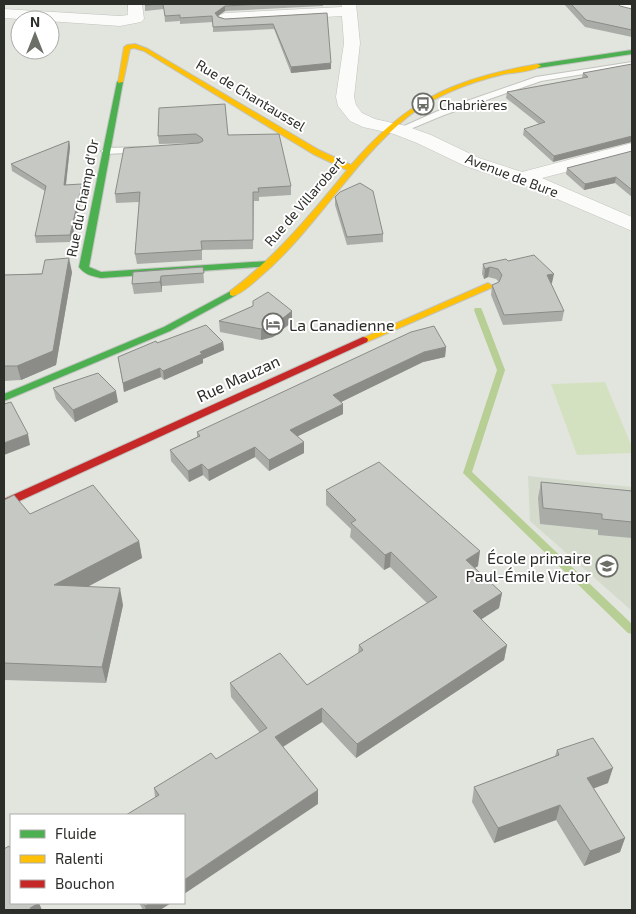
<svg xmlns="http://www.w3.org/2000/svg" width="636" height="914" font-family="'Exo 2',sans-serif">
  <rect width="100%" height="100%" fill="#e2e5de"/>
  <path fill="#d4dbcd" d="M528 476 632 487V611L530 521Z"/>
  <path fill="#d3e1c1" d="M605 382 632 447V453L577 455 551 384Z"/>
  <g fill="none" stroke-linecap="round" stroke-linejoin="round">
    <path fill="#b7ce94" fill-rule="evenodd" d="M475 308H481L482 310 505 370 472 472 632 624V634L628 633 463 473 497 370 474 310Z"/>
    <g stroke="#c1c3be" stroke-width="2">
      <path id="lane" d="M632 62V66L541 81 444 115 403 132H397L395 130 438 111 536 77Z
        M143 147 148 150 146 152 106 154 101 151 106 148Z"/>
    </g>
    <g stroke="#c1c3be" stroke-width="1">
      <path id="street" d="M128 4H142L144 19 141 22 120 26 4 18V9L120 16 128 15Z
        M342 4H356L360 43 354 97 356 105 362 113 375 119 406 126 431 135 479 158 522 172 632 143V155L542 178 632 217V231L529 187 465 166 417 143 394 134 363 127 350 121 338 106 336 97 344 43 342 16 225 23 220 21 217 18 220 15 225 13 342 7Z
        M613 4H628L632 6V15L619 11Z"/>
    </g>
    <g stroke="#c1c3be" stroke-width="2">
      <path id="fast" d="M632 50V54L538 68 535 66 538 64Z
        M120 80 123 82 89 267 101 272 269 261 272 262V266L101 278C92 276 85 275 79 267L117 82Z
        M233 290 236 291V295L170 331 4 401V394L164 327Z"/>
    </g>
    <g stroke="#c1c3be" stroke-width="2">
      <path id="slow" d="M127 45 135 44 148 49 319 150 351 165C408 99 453 79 538 64L541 66C532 72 516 72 505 74 470 82 433 96 405 119 350 165 315 230 261 276 253 283 243 293 233 296L230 295V291C276 257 311 214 347 170L313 154 144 51 134 48 130 49 123 82 118 83 124 47Z
        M488 283 493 286 491 288 367 342H359L358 340Z"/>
    </g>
    <g stroke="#c1c3be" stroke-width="2">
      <path id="jam" d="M363 337 367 338 368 340 367 342 4 508V499Z"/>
    </g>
    <use href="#lane" fill="#fbfbfa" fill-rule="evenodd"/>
    <use href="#street" fill="#fbfbfa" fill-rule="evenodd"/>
    <use href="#fast" fill="#4caf50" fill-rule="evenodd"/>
    <use href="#slow" fill="#ffc107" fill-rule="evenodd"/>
    <use href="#jam" fill="#c62828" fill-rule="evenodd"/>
  </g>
  <path fill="#aaaca8" d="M145 4H323V6L225 11 218 16 225 19 327 13 331 69 291 73 274 29 213 32V22L180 24V21L165 22 164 9 145 11Z
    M564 4H618L620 6 632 9V37L585 27Z
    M632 64 553 162 523 135 524 129 539 124 506 98 507 92 582 78 583 73Z
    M159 108 228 135 291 186V195L259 197V201H254L253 249 202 250V260L137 264 135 254 139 202 116 203 115 194 197 143 159 144 158 136Z
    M69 141 70 147 66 185 83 191 71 242 36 243 35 236 45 191 12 171 11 164Z
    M632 151V197L615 183 584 190 566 174 567 168Z
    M335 197 383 234V242L347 245 335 205Z
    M508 261 552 283 551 284 564 311 562 321 503 325 491 295 492 285 499 282 496 279 488 277 484 279 482 274 483 264Z
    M203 267 204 283 162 286V292L134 294 132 284 133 272Z
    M72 272 56 365 21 380 4 381V275Z
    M253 306 292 311V322L273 337 261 340 220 332 219 321Z
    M223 342 224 350 203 359V363L164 380 161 377 124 392 118 357 157 343Z
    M446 347 445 357 423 362 341 402 343 414 298 436 304 453 269 471 255 457 209 481 203 475 189 482 171 461 170 450 197 437V432Z
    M53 388 118 402 75 422 56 399Z
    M541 482 632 491V538L598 535V530L540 524 538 498Z
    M326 490 478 566 474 568 502 593 499 608 481 619 507 645 504 660 356 758 322 722 283 747 318 804 155 797 154 788 216 759 260 733 231 697 230 683 307 685 358 654 359 645 427 603 390 567 384 570 350 537 351 529 326 505Z
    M4 500 30 514 139 541 142 558 88 586 123 605 106 683 4 680Z
    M557 750 608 783 593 788 625 838 620 852 584 866 556 820 494 843 472 802 474 787 555 756Z
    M139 903H171L160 910H143Z"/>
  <path fill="#8b8c88" d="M225 6V11L215 18V13Z
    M331 63V69L291 73V67Z
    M632 136V142L553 162 554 156Z
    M69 141 70 147 65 192 64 185Z
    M616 177 615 183 584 190 585 184Z
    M82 184 83 191 71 242 70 235Z
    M69 258 72 272 56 365 21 380 17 366Z
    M490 267 488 277 484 279 485 269Z
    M554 274 552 283 545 285 547 275Z
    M161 276 162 286V292L160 282Z
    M292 311V322L273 337 261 340V329Z
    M223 342 224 350 203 359V363L164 380 163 371 200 352Z
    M446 347 445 357 423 362 333 406V395L424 352Z
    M160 368 161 377 124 392 123 383Z
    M116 391 118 402 75 422 73 410Z
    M343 404V414L290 440V430Z
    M28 434 30 445 4 455V443Z
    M304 442V453L269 471V460Z
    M255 447V457L209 481 208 470Z
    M202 464 203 475 189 482 188 471Z
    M139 541 142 558 59 602 54 585Z
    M480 551 478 566 464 575 466 560Z
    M391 552 390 567 384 570 385 555Z
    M120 588 123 605 106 683 102 667Z
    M502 593 499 608 471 626 473 611Z
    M507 645 504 660 356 758 357 744Z
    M322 708V722L276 751 275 737Z
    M613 768 608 783 582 793 587 778Z
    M318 790V804L184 894V880Z
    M560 805 556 820 494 843 498 828Z
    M625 838 620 852 584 866 590 851Z
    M39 903 42 910H31L30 908Z
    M150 903H171L160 910H146L145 906Z"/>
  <path fill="#c6c8c3" stroke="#8b8c88" d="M145 4H263L225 6 215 13 218 17 225 19 327 13 331 63 291 67 273 24 213 27 212 16 180 18V15L165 16 163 4 145 5Z
    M571 4H618L620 6 632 9V30L586 20Z
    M632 64V136L554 156 524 129 545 122 507 92 588 77 583 73Z
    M225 104 228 135 279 134 291 186 258 188 259 192H253V240L201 241 202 250 135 254 140 192 115 194 124 148 199 143 203 141 202 138 196 134 158 136 159 108Z
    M69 141 64 185 82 184 70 235 35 236 46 186 11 164Z
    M632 151V190L616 177 585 184 567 168Z
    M360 183 373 191 383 234 347 237 335 197 340 192Z
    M534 255 554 274 547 275 564 311 504 315 492 285 499 282 502 275 498 269 490 267 485 269 483 264 506 259 508 261Z
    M69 258 53 351 17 366H4V275L42 274 45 260Z
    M203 267 204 273 161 276 160 282 132 284 133 272Z
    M268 292 292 311 273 326 261 329 219 321 253 306V301Z
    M206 325 223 342 200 352 202 354 163 371 160 368 123 383 118 357 156 341 157 343Z
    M434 326 446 347 424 352 333 395 343 404 290 430 304 442 269 460 255 447 208 470 202 464 188 471 170 450 200 436 197 432 411 332Z
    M98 373 116 391 73 410 53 388Z
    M11 402 28 434 4 443V404Z
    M379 462 480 551 466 560 502 593 473 611 507 645 357 744 322 708 275 737 318 790 184 880V815H126L159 795 154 788 182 771 211 753 216 759 267 728 230 683 280 653 307 685 363 650 359 645 437 597 391 552 385 555 351 523 356 520 326 490Z
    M541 482 632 491V522L602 519V514L543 508Z
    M93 485 139 541 54 585 120 588 102 667 4 663V500L14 495 30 514Z
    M593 738 613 768 587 778 625 838 590 851 560 805 498 828 474 787 559 755 557 750Z
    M9 846 11 850V903H39L30 908 31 910H4V849Z
    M143 903H150L145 906Z"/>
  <defs>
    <g id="bus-ring" transform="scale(1.125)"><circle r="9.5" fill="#fff" stroke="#6c6e68" stroke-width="1.5"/><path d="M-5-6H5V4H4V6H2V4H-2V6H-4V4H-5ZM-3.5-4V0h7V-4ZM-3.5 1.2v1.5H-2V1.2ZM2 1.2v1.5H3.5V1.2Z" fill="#6c6e68"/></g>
    <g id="hotel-ring" transform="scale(1.125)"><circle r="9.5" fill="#fff" stroke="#6c6e68" stroke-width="1.5"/><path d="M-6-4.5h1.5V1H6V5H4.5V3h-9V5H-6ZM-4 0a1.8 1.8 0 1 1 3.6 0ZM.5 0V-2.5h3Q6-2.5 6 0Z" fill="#6c6e68"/></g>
    <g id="school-ring" transform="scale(1.125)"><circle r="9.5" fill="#fff" stroke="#6c6e68" stroke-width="1.5"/><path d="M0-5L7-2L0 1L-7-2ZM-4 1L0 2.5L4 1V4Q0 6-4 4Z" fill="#6c6e68"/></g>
  </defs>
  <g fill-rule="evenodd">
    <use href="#bus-ring" x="423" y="104"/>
    <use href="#hotel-ring" x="273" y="324"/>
    <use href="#school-ring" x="607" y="566"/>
  </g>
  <g text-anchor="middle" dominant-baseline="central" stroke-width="4" stroke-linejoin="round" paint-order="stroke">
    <g font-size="14" fill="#2c2e29" stroke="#fff">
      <text transform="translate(251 95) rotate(31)">Rue de Chantaussel</text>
      <text transform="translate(512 175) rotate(21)">Avenue de Bure</text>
      <text transform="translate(82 198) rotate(-79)">Rue du Champ d'Or</text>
      <text transform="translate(304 201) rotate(-49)">Rue de Villarobert</text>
    </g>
    <g font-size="14" fill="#2c2e29" stroke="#fff" text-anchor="start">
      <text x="439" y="104">Chabrières</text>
    </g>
    <g font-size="16" fill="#2c2e29" stroke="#fff" text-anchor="start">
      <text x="289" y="324">La Canadienne</text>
      <text x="591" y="557" text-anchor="end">École primaire<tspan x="591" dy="18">Paul-Émile Victor</tspan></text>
    </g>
    <g font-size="16" fill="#2c2e29" stroke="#fff">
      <text transform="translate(238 378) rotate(-25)">Rue Mauzan</text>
    </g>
  </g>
  <rect width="636" height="914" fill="none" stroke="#2c2e29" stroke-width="10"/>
  <rect x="10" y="814" width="175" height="90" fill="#ffffff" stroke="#ababa9"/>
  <rect x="20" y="830" width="25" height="8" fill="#4caf50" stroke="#ababa9"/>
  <text x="55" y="839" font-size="15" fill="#2c2e29">Fluide</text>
  <rect x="20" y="855" width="25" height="8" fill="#ffc107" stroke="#ababa9"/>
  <text x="55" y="864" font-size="15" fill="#2c2e29">Ralenti</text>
  <rect x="20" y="880" width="25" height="8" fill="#c62828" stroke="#ababa9"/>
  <text x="55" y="889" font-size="15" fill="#2c2e29">Bouchon</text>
  <g transform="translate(35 35)"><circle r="24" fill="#ffffff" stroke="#ababa9"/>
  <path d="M0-4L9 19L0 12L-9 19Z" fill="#6c6e68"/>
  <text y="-8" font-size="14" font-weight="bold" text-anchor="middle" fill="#2c2e29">N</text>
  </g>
</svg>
